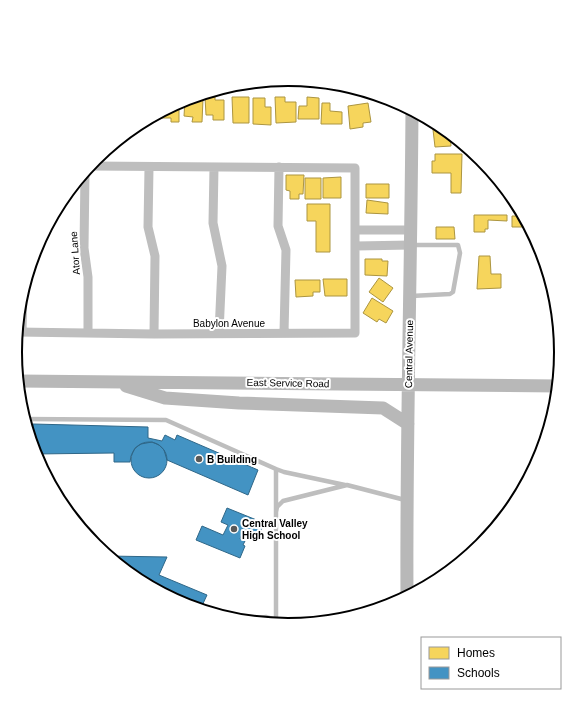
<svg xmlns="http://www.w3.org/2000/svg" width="577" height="705" font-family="Arial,sans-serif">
  <rect width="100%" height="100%" fill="#fff"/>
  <path fill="#f6d55c" stroke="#ac9540" d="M369 92 380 96 369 98Z
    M193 97 203 99 202 122H192L193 117 184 116 185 100Z
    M205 97H215V100H224V120H213V115H206Z
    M232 97H249V123H233Z
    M275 97H285V102H296V122L276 123Z
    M307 97 319 98V119H298L299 106H307Z
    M253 98H265V107H271V125L253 124Z
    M179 102V122H171V118H159V113Z
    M322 103H330V111L342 112V124H321Z
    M368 103 371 122 363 123V127L350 129 348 106Z
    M156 115V121L145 120Z
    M432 121 450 133 451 146 435 147Z
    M435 154H462L461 193H451V173H432V161H435Z
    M286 175H304L303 194H299V199H290V191L286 190Z
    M341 177V198H323V178Z
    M305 178H321V199H305Z
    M366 184H389V198H366Z
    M367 200 388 203V214L366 213Z
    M307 204H330V252H316V221H307Z
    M474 215H507V221L488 220V229H485V232H474Z
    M512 216H524L530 227H512Z
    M436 227H454L455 239H436Z
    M479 256H490L491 274H501V288L477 289Z
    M365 259H382V261H388L387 276 365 275Z
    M379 278 393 288 383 302 369 292Z
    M323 279H347V296H325Z
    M295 280H320V292H313V296L296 297Z
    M372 298 393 311 386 323 379 319 377 322 363 313Z"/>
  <path fill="#4393c3" stroke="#2f6788" d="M33 424 148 427V438L162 441 165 435 175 440 177 435 258 470 248 495 167 460 164 450 159 445 152 442 141 444 135 448 131 456 130 462H114V453L35 454 33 446Z
    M131 460a18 18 0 1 1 36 0a18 18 0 1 1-36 0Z
    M227 508 264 523 258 538 243 532 240 539 245 541 243 545 245 546 240 558 196 540 202 526 223 535 228 525 221 522Z
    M108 556 167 557 159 575 207 595 200 610 165 595 136 580Z"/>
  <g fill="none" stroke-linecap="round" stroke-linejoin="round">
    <path stroke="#bebebe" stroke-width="4.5" d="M411 296 450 294 453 292 460 253 458 245H412
      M24 419 166 420 276 469V512
      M276 469 284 472 345 485
      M240 621 266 617 276 620
      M269 624 276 620 342 621
      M276 625V512L277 507 283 501 347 485 405 500"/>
    <path stroke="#bebebe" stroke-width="9" d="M214 167 213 223 222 266 219 333
      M279 167 278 226 286 250 284 333
      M149 168 148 227 155 256 154 334
      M85 172 84 248 88 277V333
      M356 230H411
      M356 246 411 245
      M17 332 154 334 355 333V168L90 166
      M22 332 23 290"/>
    <path stroke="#b8b8b8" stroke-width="13" d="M18 381 559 386
      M126 386 165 398 239 403 383 408 408 424
      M407 598C406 435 411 272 412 110"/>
  </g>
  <g fill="#595959" stroke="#fff" stroke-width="1.5">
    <circle cx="199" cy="459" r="4"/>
    <circle cx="234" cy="529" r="4"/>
  </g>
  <g text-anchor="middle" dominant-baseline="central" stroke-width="4" stroke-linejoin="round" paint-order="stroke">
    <g font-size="10" fill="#000" stroke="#fff">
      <text transform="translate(75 253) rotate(-94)">Ator Lane</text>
      <text x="229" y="323">Babylon Avenue</text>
      <text transform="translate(409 354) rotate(-89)">Central Avenue</text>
      <text transform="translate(288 383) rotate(1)">East Service Road</text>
    </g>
    <g font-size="10" font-weight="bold" fill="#000" stroke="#fff" text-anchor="start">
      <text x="207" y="459">B Building</text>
      <text x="242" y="523">Central Valley<tspan x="242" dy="12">High School</tspan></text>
    </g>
  </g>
  <path d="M0 0H577V705H0ZM22 352a266 266 0 1 1 532 0a266 266 0 1 1-532 0Z" fill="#fff" fill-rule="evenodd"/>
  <path fill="none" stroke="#000" stroke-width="2" d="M22 352a266 266 0 1 1 532 0a266 266 0 1 1-532 0Z"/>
  <rect x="421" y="637" width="140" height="52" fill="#ffffff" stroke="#999999"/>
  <rect x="429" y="647" width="20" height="12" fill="#f6d55c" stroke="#999999"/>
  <text x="457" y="657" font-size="12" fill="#000000">Homes</text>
  <rect x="429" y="667" width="20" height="12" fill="#4393c3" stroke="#999999"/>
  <text x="457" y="677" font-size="12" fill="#000000">Schools</text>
</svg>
